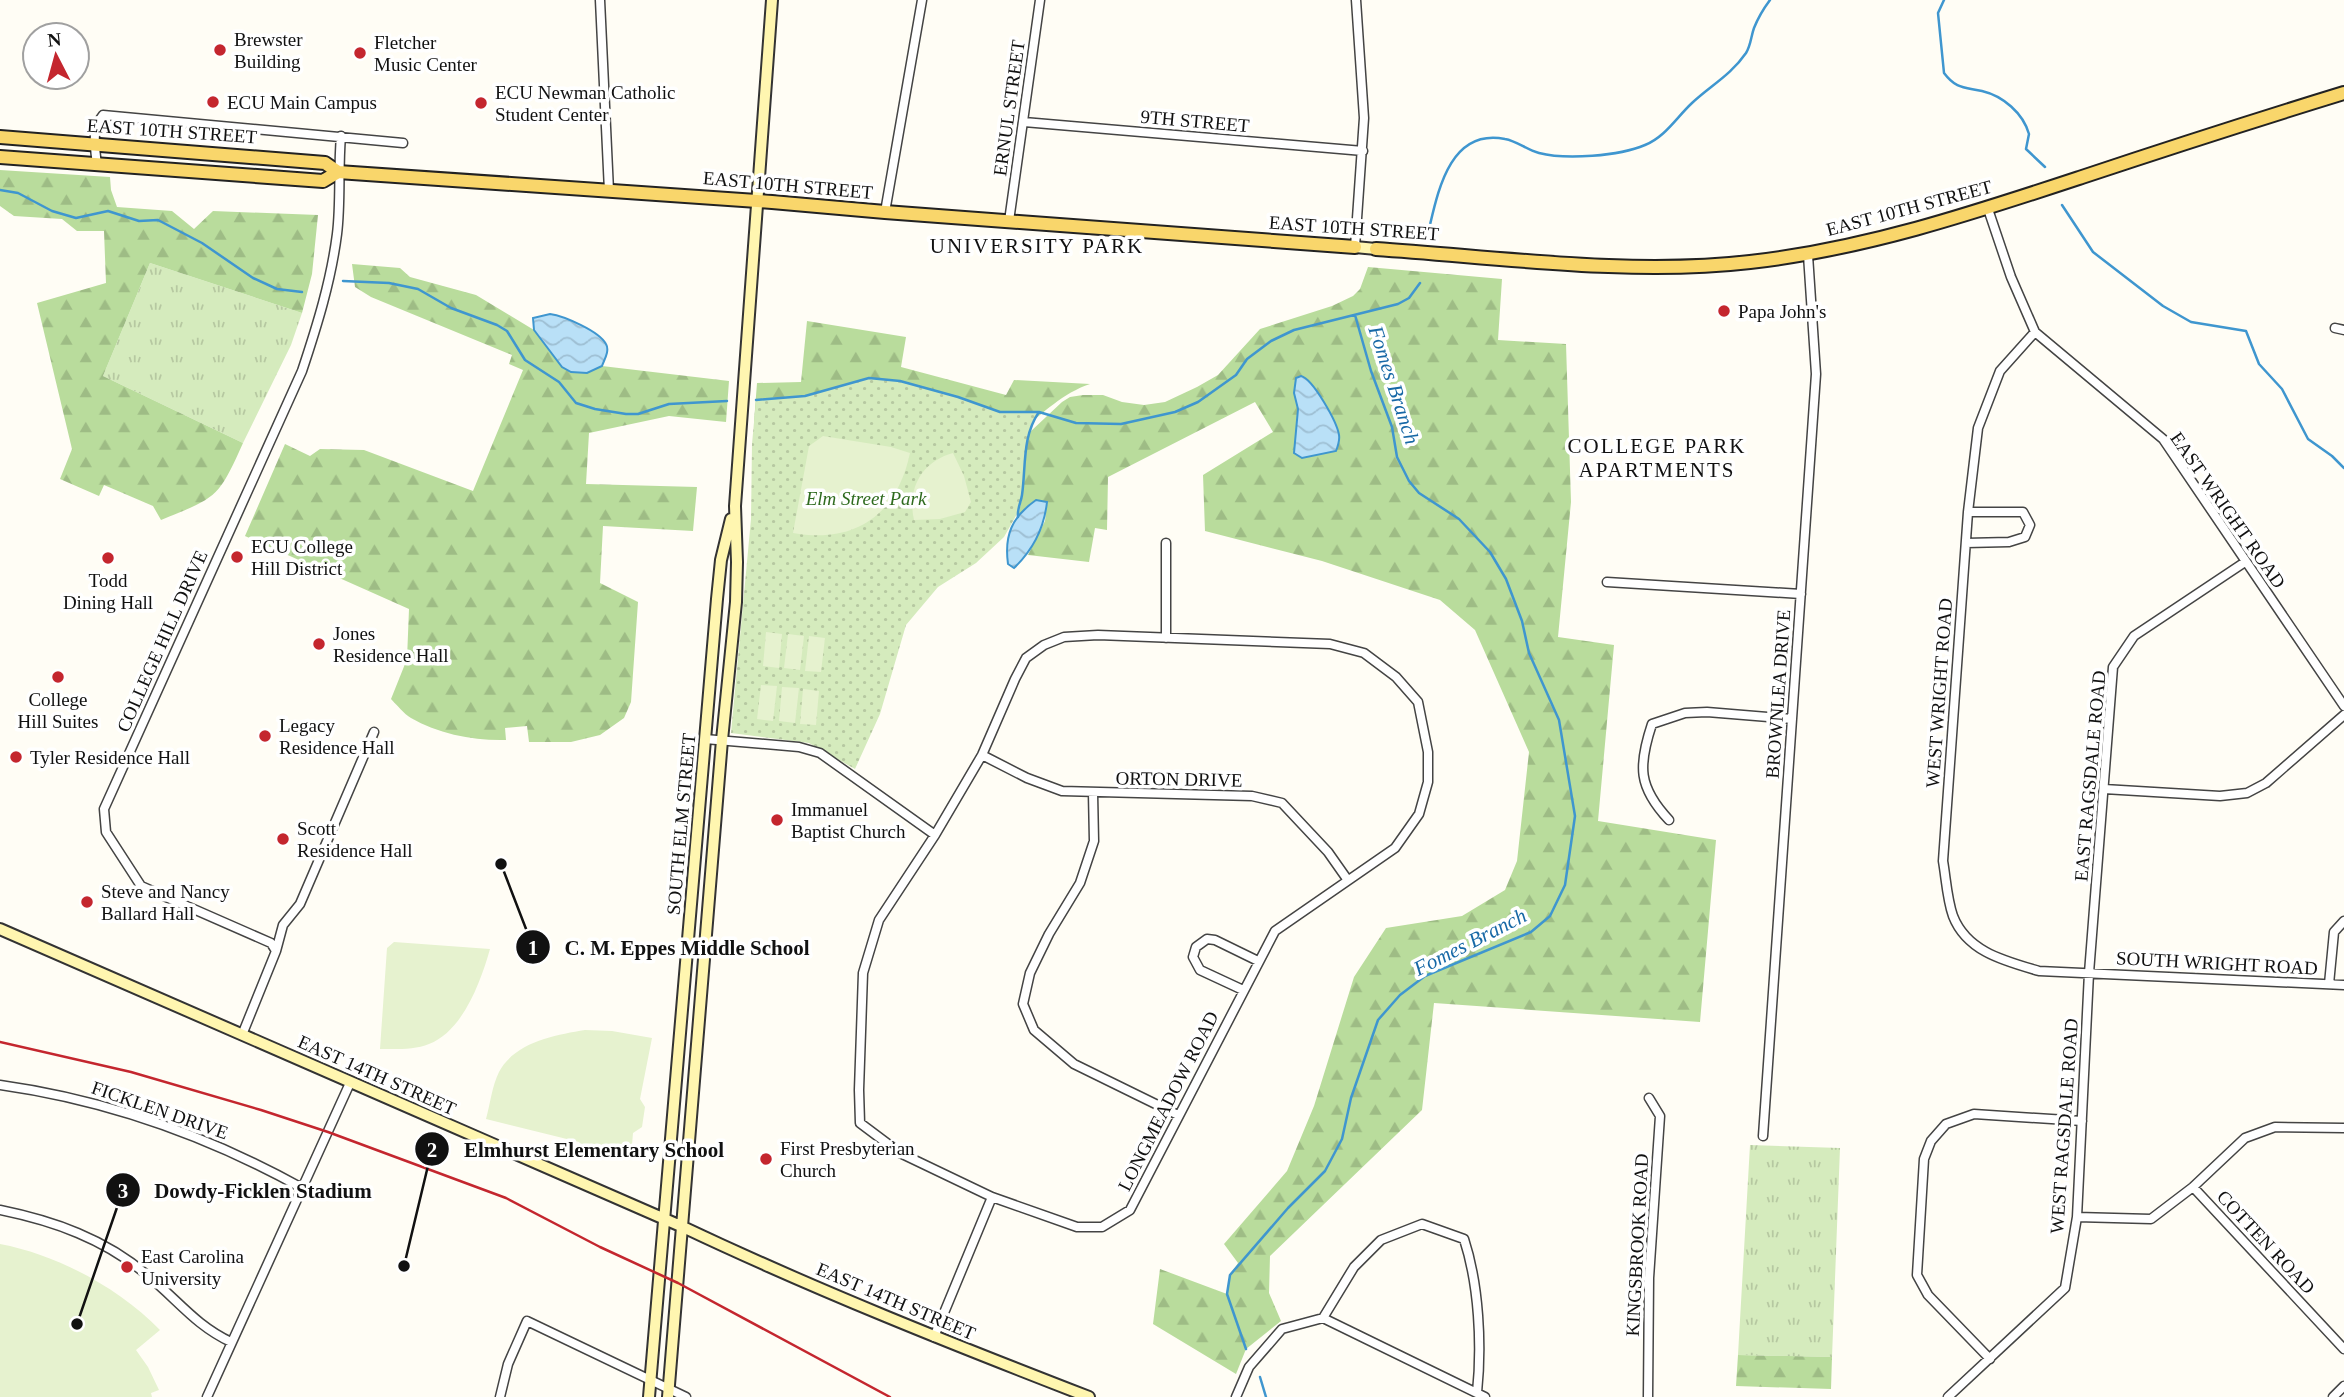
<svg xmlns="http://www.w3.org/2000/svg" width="2344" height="1397" font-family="Georgia,serif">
  <defs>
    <pattern id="grass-tufts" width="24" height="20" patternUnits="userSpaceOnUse" patternTransform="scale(1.75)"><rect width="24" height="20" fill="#d5ebbd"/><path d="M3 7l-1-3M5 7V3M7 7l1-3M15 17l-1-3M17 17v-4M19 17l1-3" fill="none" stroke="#b6c8a1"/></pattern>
    <pattern id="forest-firs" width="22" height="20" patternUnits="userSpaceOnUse" patternTransform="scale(1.75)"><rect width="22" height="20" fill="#b9dc9c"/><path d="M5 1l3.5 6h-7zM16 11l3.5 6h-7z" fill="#9ebc85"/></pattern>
    <pattern id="park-dots" width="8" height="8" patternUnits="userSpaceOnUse" patternTransform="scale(1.75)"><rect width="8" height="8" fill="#d5ebbd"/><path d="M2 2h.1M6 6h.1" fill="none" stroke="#b6c8a1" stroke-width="1.8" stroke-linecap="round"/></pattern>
    <pattern id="water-waves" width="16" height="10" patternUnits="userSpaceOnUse" patternTransform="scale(1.75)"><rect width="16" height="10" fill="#b9e0f7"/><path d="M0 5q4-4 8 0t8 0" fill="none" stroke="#9ebfd3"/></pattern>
  </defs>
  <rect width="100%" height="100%" fill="#fffdf5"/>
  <path fill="url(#grass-tufts)" d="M150 263 302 313 291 345 243 443 103 376Z
    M1750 1145 1840 1148 1832 1357 1738 1355Z"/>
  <path fill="url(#forest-firs)" d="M0 170 110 177 111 190 117 207 172 211 194 229 213 211 318 215 312 274 302 313 150 263 103 376 243 443C218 499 217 497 161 520L153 506 104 485 99 496 60 479 72 449 37 303 106 283 104 231H77L62 219 14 216 0 206Z
    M352 264 400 268 410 277 476 295 534 330 562 367 587 373 602 366 729 381 726 422 669 416 589 433 586 484 697 487 693 531 603 526 600 583 638 602 631 702 624 718 600 735 571 742H529L527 726 505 728 506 740C475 741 438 734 411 718 404 714 397 705 391 699L407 659 409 609 245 536 285 444 310 456 320 449 364 450 473 491 523 370 509 364 512 355 371 297 355 287Z
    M1368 267 1502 279 1498 340 1566 344 1571 502 1558 637 1614 645 1598 821 1716 840 1700 1022 1434 1003 1422 1110 1270 1256 1269 1293 1281 1321 1246 1349 1236 1374 1153 1324 1160 1269 1227 1294 1230 1275 1238 1263 1224 1244 1287 1171 1314 1106 1354 977 1386 928 1462 916 1505 890 1517 861 1529 752 1475 630 1440 600 1322 561 1205 531 1203 475 1273 432 1255 402 1108 477 1107 530 1095 528 1089 562 1028 555 1045 521 1047 503 1026 507 1018 517 1022 498 1026 446 1030 432 1062 402 1070 397 1083 395H1103L1122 402 1144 405 1165 402 1197 387 1218 375 1260 329 1332 306 1353 296 1360 289Z
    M807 321 906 337 901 367 1006 395 1014 380 1090 384C1063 393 1043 413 1021 431L754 422 757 383 801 382Z
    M1738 1355 1832 1357 1831 1389 1736 1386Z"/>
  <path fill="url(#park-dots)" d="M869 378 900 381 958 397 1000 412H1039L1032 422 1026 446 1022 498 1017 514 1004 537 976 563 938 587 906 625 880 714 855 769 809 743 731 733 751 519 752 444 756 400 805 396Z"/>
  <path fill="#e6f2cf" d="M823 436 891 447 910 453C897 515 855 544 793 533L809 446Z
    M953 453 964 476 971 502 965 512 940 519 914 520C907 489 921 462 953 453Z
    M766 632 782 634 779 668 763 666Z
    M788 634 804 636 800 670 784 668Z
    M809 636 825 638 821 672 805 671Z
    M761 685 777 686 773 721 757 719Z
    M782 687 799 688 795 723 779 721Z
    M803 689 819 691 816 725 800 724Z
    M394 942 490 949C481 981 463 1031 429 1044 415 1050 396 1049 380 1049L387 948Z
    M585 1030 612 1031 652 1038 640 1099 645 1107 642 1127 633 1133 632 1145 622 1151 610 1148 603 1153 587 1150 579 1142 486 1119C490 1105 492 1086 499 1072 515 1042 555 1035 585 1030Z
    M0 1244C58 1255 119 1288 160 1330L136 1350 148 1367 159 1390 151 1393 152 1397H0Z"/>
  <path fill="url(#water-waves)" stroke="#3f96cf" stroke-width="2" d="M550 314C564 316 599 331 606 344 610 351 604 360 602 366L587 373 571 372 562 367 534 330 533 318Z
    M1301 376C1313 379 1337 422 1339 435 1340 441 1338 446 1336 451L1302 458 1294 453 1298 409 1294 393 1296 378Z
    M1036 500 1047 502C1044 529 1033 550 1014 568L1008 564C1004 535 1012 517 1036 500Z"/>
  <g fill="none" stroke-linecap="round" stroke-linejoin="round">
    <path stroke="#3f96cf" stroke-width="2.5" d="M1944 0 1938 13 1944 73C1956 89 1964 87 1982 91 2003 96 2023 113 2029 134L2026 149 2045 167
      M0 190 18 193 52 211 76 218 108 211 139 221 158 220 202 243 253 278 277 289 302 292
      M2062 205 2093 252 2163 306 2191 322 2246 331 2259 364 2282 389 2308 439 2332 456 2344 468
      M1429 229C1438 191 1450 128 1505 139 1517 141 1527 150 1539 153 1566 160 1619 156 1645 145 1665 137 1676 118 1692 103 1710 86 1731 75 1746 53 1751 45 1751 36 1754 28 1758 18 1764 8 1770 0
      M343 281 389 283 418 289 451 308 497 325 507 331 525 360 559 382 576 403 595 409 626 414H638L669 404 727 401
      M756 400 805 396 869 378 900 381 958 397 1000 412H1039L1076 423 1121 424 1175 412 1198 402 1236 375 1247 359 1271 341 1294 330 1398 304 1409 298 1420 283
      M1018 517C1017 509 1021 502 1022 495 1026 467 1022 436 1039 412
      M1246 1349 1227 1294 1230 1275 1288 1208 1325 1171 1342 1139 1351 1098 1378 1020 1400 995 1425 976 1531 932 1550 916 1565 885 1575 816 1559 720 1529 653 1522 621 1506 579 1490 552 1459 519 1419 493 1409 481 1397 457 1392 427 1371 371 1355 315
      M1260 1377 1266 1397"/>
    <g stroke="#444" stroke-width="11">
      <path id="street" d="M600 0 609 191
        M1024 122 1363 151
        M97 165C95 148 91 129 103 115L403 143
        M1988 209 2011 277 2035 332 2163 439 2344 706
        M885 212 922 0
        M1009 221 1040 0
        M1355 247 1364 118 1356 0
        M2335 328 2344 330
        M2035 332 2000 371 1978 428 1968 512 1943 861C1946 878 1947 899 1953 916 1967 952 2005 961 2039 971L2344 985
        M1166 543V638
        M1966 543 2009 542 2025 537 2030 525 2023 512H1968
        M1607 582 1801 594
        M1098 635 1330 644 1364 653 1396 677 1418 702 1428 752V782L1419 814 1395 848 1275 931 1130 1210 1102 1227H1077L992 1197 900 1153 860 1123 859 1090 863 973 879 920 935 835 982 755 1015 679 1026 658 1044 645 1064 637Z
        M705 739 799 747 820 753 935 835
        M982 755 1027 778 1062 791 1252 796 1282 803 1328 852 1347 879
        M2104 789 2220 796 2247 793 2266 783 2344 715
        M1093 793 1094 841 1080 883 1049 934 1030 973 1023 1004 1034 1030 1074 1064 1178 1115
        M1669 820C1638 787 1638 766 1652 724L1685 713 1707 712 1792 719
        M276 951 283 925 300 904 374 732
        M2329 984 2334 932 2344 921
        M1243 990 1200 970 1193 957 1196 947 1207 939 1215 940 1258 961
        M242 1035 276 951 271 943 141 886 106 832 104 809 302 371C317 326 331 281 337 234 341 202 338 169 341 136
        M0 1085C107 1100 208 1136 302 1188
        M1763 1136 1816 374 1808 255
        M2193 1187 2344 1349
        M0 1210C54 1221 105 1239 147 1275 178 1300 195 1325 231 1342
        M2077 1217 2151 1219 2193 1187 2245 1138 2275 1127 2344 1128
        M1323 1318 1485 1397
        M934 1337 992 1197
        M1990 1359 1928 1295 1917 1275 1924 1159 1931 1141 1946 1124 1974 1114 2082 1121
        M207 1397 350 1083
        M500 1397 508 1364 527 1321 686 1397
        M1236 1397 1249 1367 1282 1329 1323 1318 1354 1267 1381 1240 1422 1224 1464 1239C1479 1285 1482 1345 1477 1393
        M1648 1397 1649 1278 1660 1116 1649 1098
        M1948 1397 2065 1288 2077 1217 2089 973 2113 667 2134 636 2245 562
        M2333 1397 2344 1386"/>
    </g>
    <g stroke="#333" stroke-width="14">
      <path id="secondary" d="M1355 247 1376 249
        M0 929 683 1227C816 1290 952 1344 1089 1397
        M649 1397 717 599 721 560 731 519
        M668 1397 722 740 736 602 737 562 735 506 772 0"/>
    </g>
    <g stroke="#222" stroke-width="16">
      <path id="primary" d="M0 137 325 163 338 172 772 202 885 212 1355 247
        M0 157 323 181 338 172
        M1376 249C1497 257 1630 276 1750 262 1865 249 1973 213 2082 177 2169 148 2256 120 2344 93"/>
    </g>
    <use href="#street" stroke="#fff" stroke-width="8"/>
    <use href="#secondary" stroke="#fff6b0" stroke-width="10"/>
    <use href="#primary" stroke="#f9d66b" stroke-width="12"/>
    <path stroke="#c4262e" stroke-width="2.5" d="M0 1042 131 1072 261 1110 328 1132 506 1198 600 1247 678 1283 890 1397"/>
  </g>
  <g fill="#c4262e" stroke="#fff" stroke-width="2.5">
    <circle cx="220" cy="50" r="7"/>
    <circle cx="360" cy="53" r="7"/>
    <circle cx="213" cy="102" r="7"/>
    <circle cx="481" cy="103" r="7"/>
    <circle cx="1724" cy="311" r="7"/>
    <circle cx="237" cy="557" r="7"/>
    <circle cx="108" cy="558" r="7"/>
    <circle cx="319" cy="644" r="7"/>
    <circle cx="58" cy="677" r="7"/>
    <circle cx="265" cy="736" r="7"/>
    <circle cx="16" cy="757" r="7"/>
    <circle cx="777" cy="820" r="7"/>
    <circle cx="283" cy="839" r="7"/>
    <circle cx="87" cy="902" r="7"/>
    <circle cx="766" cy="1159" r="7"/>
    <circle cx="127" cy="1267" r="7"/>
  </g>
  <g text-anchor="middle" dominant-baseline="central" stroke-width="7" stroke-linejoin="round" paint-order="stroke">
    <g font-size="19" fill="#111" stroke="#fff" text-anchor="start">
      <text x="234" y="39">Brewster<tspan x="234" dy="22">Building</tspan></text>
      <text x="374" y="42">Fletcher<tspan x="374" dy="22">Music Center</tspan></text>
      <text x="495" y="92">ECU Newman Catholic<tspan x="495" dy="22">Student Center</tspan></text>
      <text x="227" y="102">ECU Main Campus</text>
      <text x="1738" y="311">Papa John's</text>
      <text x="251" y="546">ECU College<tspan x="251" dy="22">Hill District</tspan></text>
      <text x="108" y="580" text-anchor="middle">Todd<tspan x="108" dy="22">Dining Hall</tspan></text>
      <text x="333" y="633">Jones<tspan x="333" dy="22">Residence Hall</tspan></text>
      <text x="58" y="699" text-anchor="middle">College<tspan x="58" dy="22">Hill Suites</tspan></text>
      <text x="279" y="725">Legacy<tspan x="279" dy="22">Residence Hall</tspan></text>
      <text x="30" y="757">Tyler Residence Hall</text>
      <text x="791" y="809">Immanuel<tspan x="791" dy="22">Baptist Church</tspan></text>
      <text x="297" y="828">Scott<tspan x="297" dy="22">Residence Hall</tspan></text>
      <text x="101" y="891">Steve and Nancy<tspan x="101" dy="22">Ballard Hall</tspan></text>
      <text x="780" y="1148">First Presbyterian<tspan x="780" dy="22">Church</tspan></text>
      <text x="141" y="1256">East Carolina<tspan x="141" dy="22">University</tspan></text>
    </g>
    <g font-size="19" fill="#111" stroke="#fff">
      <text transform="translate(1009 108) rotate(-82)">ERNUL STREET</text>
      <text transform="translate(1195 121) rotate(5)">9TH STREET</text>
      <text transform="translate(172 131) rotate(4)">EAST 10TH STREET</text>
      <text transform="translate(788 185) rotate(5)">EAST 10TH STREET</text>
      <text transform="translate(1909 208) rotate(-15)">EAST 10TH STREET</text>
      <text transform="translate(1354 228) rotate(4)">EAST 10TH STREET</text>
      <text transform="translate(2228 510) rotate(55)">EAST WRIGHT ROAD</text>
      <text transform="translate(162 641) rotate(-66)">COLLEGE HILL DRIVE</text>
      <text transform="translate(1939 693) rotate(-86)">WEST WRIGHT ROAD</text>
      <text transform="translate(1778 694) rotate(-86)">BROWNLEA DRIVE</text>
      <text transform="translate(2090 776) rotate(-85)">EAST RAGSDALE ROAD</text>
      <text transform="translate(1179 779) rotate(1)">ORTON DRIVE</text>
      <text transform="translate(681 824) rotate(-85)">SOUTH ELM STREET</text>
      <text transform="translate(2217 963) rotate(3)">SOUTH WRIGHT ROAD</text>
      <text transform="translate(377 1075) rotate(24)">EAST 14TH STREET</text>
      <text transform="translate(1168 1101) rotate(-63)">LONGMEADOW ROAD</text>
      <text transform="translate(160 1110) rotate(19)">FICKLEN DRIVE</text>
      <text transform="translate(2064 1126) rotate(-86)">WEST RAGSDALE ROAD</text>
      <text transform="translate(2266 1242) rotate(47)">COTTEN ROAD</text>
      <text transform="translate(1637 1245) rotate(-87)">KINGSBROOK ROAD</text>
      <text transform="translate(896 1301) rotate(23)">EAST 14TH STREET</text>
    </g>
    <g font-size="19" font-style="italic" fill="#2f6b1f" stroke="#fff">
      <text x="866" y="498">Elm Street Park</text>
    </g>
    <g font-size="21" letter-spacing="2" fill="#111" stroke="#fff">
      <text x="1037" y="246">UNIVERSITY PARK</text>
      <text x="1657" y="446">COLLEGE PARK<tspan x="1657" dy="24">APARTMENTS</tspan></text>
    </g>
    <g font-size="21" font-style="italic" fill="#1768a6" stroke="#fff">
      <text transform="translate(1394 385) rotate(72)">Fomes Branch</text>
      <text transform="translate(1470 942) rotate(-27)">Fomes Branch</text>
    </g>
  </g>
  <path fill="none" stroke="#111" stroke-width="2.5" d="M501 864L533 947M404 1266L432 1149M77 1324L123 1190"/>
  <g fill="#111" stroke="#fff" stroke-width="2.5">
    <circle cx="501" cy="864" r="7"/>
    <circle cx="404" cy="1266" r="7"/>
    <circle cx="77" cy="1324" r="7"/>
    <circle cx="533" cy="947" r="18"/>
    <circle cx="432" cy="1149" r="18"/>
    <circle cx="123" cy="1190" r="18"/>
  </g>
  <g font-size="21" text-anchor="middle" font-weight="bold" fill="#fff">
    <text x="533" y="955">1</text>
    <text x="432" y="1157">2</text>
    <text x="123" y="1198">3</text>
  </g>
  <g font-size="21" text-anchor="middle" font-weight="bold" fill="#111" stroke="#fff" stroke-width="7" stroke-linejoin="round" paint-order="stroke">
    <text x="687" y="955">C. M. Eppes Middle School</text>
    <text x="594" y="1157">Elmhurst Elementary School</text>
    <text x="263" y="1198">Dowdy-Ficklen Stadium</text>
  </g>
  <g transform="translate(56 56) rotate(354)"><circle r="33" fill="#ffffff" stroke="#a0a0a0" stroke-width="2"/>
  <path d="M0-5L12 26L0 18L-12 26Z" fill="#c4262e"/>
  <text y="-10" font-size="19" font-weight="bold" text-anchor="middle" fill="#111111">N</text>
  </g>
</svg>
